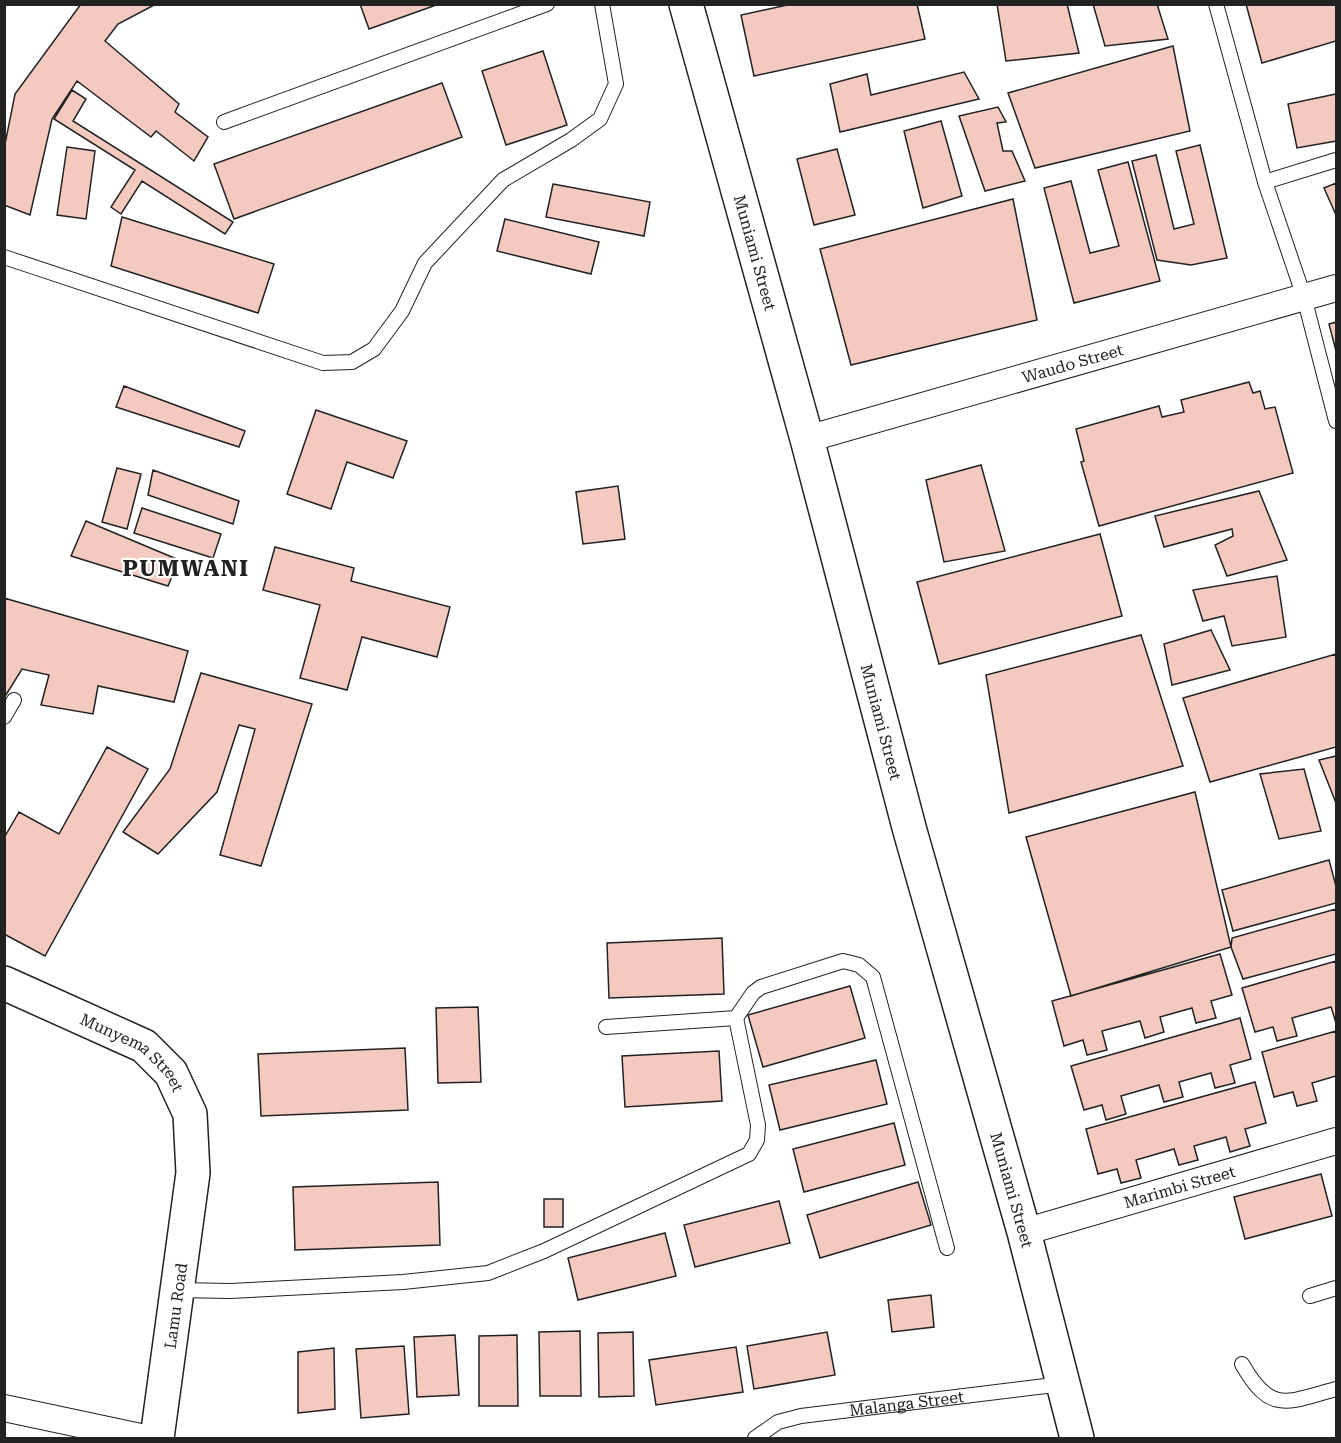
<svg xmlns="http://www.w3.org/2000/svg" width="1341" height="1443" font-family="'Roboto Serif',serif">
  <rect width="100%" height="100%" fill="#fff"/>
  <path fill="#f3c9c0" stroke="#222" stroke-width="1.5" d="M81 4H156L118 24 105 41 179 104 175 112 208 137 194 161 156 131 151 137 77 81 52 119 30 215 4 205V149L15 94Z
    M360 4H439L369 29Z
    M792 4H917L925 39 754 76 741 15Z
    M997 4H1067L1079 53 1006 61Z
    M1093 4H1157L1168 39 1105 46Z
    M1246 4H1336V41L1262 63Z
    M1173 46 1190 131 1035 168 1008 93Z
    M543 51 567 125 506 145 482 71Z
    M964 72 979 99 840 132 830 84 867 74 871 95Z
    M442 83 462 137 234 219 214 164Z
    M72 90 86 99 73 121 233 222 225 234 142 181 121 214 111 207 135 170 54 119Z
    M1336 94V141L1297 148 1288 104Z
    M998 107 1006 122 997 123 1003 151H1012L1025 181 985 191 959 116Z
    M941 121 962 196 923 208 904 131Z
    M1200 145 1227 258 1191 265 1157 260 1132 161 1156 155 1174 229 1194 224 1176 151Z
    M67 147 95 151 86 219 57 215Z
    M837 149 855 215 814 225 797 159Z
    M1128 162 1160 281 1074 303 1044 188 1071 181 1090 253 1119 246 1098 170Z
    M1336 183V215L1324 188Z
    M553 184 650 202 644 236 546 217Z
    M1013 199 1037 320 851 365 820 249Z
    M122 217 274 264 258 313 111 266Z
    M505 219 599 242 591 274 497 251Z
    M1336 322V351L1329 324Z
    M1249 382 1253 393 1260 391 1265 409 1275 407 1293 473 1099 526 1081 462 1084 461 1076 429 1159 406 1162 417 1184 412 1181 400Z
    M124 386 245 431 239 447 116 407Z
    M316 410 407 441 393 478 347 462 331 509 287 494Z
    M981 465 1005 551 944 562 926 480Z
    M117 468 141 474 127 529 102 522Z
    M153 470 239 501 233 524 148 495Z
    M618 486 625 539 583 544 576 492Z
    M1259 491 1287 560 1227 576 1215 545 1233 536 1232 529 1164 547 1155 516Z
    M142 508 221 534 213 558 134 533Z
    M86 521 179 560 168 586 71 556Z
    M1100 534 1122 616 939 664 917 582Z
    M275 547 354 568 351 581 450 607 437 657 362 637 347 690 300 678 320 605 263 590Z
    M1277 576 1286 637 1232 646 1224 616 1203 621 1193 590Z
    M4 598 188 651 174 702 98 686 93 714 41 705 49 675 22 669 4 698Z
    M1211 630 1230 670 1172 685 1164 644Z
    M1141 635 1183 766 1009 813 986 675Z
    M1336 654V747L1210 782 1183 698Z
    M201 673 312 704 261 866 220 855 255 729 239 725 217 792 158 854 123 832 170 769Z
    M107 747 148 769 45 956 4 934V838L19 812 59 834Z
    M1336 756V803L1319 760Z
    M1304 769 1321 831 1279 839 1260 774Z
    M1195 792 1231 947 1071 996 1026 837Z
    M1329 860 1336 886V903L1233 931 1222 890Z
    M1336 909V954L1243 979 1231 947 1232 938Z
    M722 938 724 994 609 998 607 943Z
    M1220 954 1232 995 1211 1001 1216 1018 1196 1023 1192 1008 1160 1017 1164 1032 1145 1038 1140 1021 1102 1031 1107 1050 1087 1055 1083 1040 1064 1046 1052 1001Z
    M1336 961V1023L1331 1007 1292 1018 1297 1036 1277 1041 1273 1027 1255 1032 1242 988Z
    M850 986 865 1038 763 1067 748 1015Z
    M478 1007 481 1082 438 1083 436 1008Z
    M1240 1018 1251 1059 1230 1065 1235 1083 1215 1088 1211 1073 1179 1082 1183 1097 1164 1102 1159 1085 1121 1096 1126 1114 1106 1120 1102 1105 1084 1110 1071 1066Z
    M1336 1031V1076L1312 1083 1317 1101 1297 1106 1293 1092 1274 1097 1262 1052Z
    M405 1048 408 1110 261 1116 258 1054Z
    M719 1051 722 1101 625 1107 622 1056Z
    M876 1060 887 1104 780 1130 769 1085Z
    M1255 1082 1266 1123 1245 1129 1250 1146 1230 1152 1226 1137 1194 1146 1198 1160 1179 1165 1174 1149 1136 1160 1141 1178 1121 1183 1117 1169 1098 1174 1086 1129Z
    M894 1123 905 1165 804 1192 793 1149Z
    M1321 1174 1332 1216 1245 1239 1234 1197Z
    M438 1182 440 1245 295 1250 293 1187Z
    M918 1182 931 1225 820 1258 807 1215Z
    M544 1199H563V1227H544Z
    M779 1201 790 1243 695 1267 684 1225Z
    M665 1233 676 1276 578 1300 568 1258Z
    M931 1295 934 1327 892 1332 888 1300Z
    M580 1331 581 1396H540L539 1332Z
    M633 1332 634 1396 599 1397 598 1333Z
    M827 1332 835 1375 754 1389 747 1346Z
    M455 1335 459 1395 417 1397 414 1337Z
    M517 1335 518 1406H479V1336Z
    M404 1346 409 1414 361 1418 356 1349Z
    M736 1347 743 1392 656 1405 649 1360Z
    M334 1348 335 1409 298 1413V1352Z"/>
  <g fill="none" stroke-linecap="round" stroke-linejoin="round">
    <g stroke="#222" stroke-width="16">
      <g id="lane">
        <path d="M1216 4 1265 182 1304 297 1336 421"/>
        <path d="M224 122 547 4"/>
        <path d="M1265 182 1336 160"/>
        <path d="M4 257 323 363 352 362 374 349 402 311 425 263 503 180 571 140 600 119 616 84 602 4"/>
        <path d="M4 717 14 700"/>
        <path d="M736 1018 753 993 761 987 843 961 859 965 873 977 947 1248"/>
        <path d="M178 1290 230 1291 403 1282 488 1273 544 1251 749 1154 757 1140 758 1125 736 1018 606 1027"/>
        <path d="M1310 1296 1336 1288"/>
        <path d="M1242 1364C1271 1415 1287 1402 1336 1389"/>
        <path id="s1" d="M755 1438 778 1422 801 1416 1062 1384"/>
      </g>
    </g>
    <g stroke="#222" stroke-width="28">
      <g id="street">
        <path id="s2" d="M807 439 1336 288"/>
        <path id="s3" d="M1024 1232 1336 1141"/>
        <path d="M4 1408 145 1438"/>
      </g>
    </g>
    <g stroke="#222" stroke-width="36">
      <g id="secondary">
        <path id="s4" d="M686 4 807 439 910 831 1024 1232 1077 1438"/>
        <path id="s5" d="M4 983 144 1046 171 1073 190 1114 193 1173 157 1438"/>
      </g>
    </g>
    <use href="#lane" stroke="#fff" stroke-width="14"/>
    <use href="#street" stroke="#fff" stroke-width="26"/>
    <use href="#secondary" stroke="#fff" stroke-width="33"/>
  </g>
  <g text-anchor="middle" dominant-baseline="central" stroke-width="4.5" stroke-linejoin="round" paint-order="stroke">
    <g font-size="16" fill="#222" stroke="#fff">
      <text stroke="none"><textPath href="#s4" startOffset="258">Muniami Street</textPath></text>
      <text stroke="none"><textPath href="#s2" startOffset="276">Waudo Street</textPath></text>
      <text stroke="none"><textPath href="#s4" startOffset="744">Muniami Street</textPath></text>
      <text stroke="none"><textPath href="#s5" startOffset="148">Munyema Street</textPath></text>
      <text stroke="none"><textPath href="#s3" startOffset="162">Marimbi Street</textPath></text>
      <text stroke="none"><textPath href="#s4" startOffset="1230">Muniami Street</textPath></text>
      <text transform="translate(176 1306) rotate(-82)">Lamu Road</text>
      <text stroke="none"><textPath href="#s1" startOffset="158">Malanga Street</textPath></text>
    </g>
    <g font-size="22" font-weight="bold" letter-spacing="1.5" fill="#222" stroke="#fff">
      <text x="186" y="568">PUMWANI</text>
    </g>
  </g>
  <rect width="1341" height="1443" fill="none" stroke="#222222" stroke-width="12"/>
</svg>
